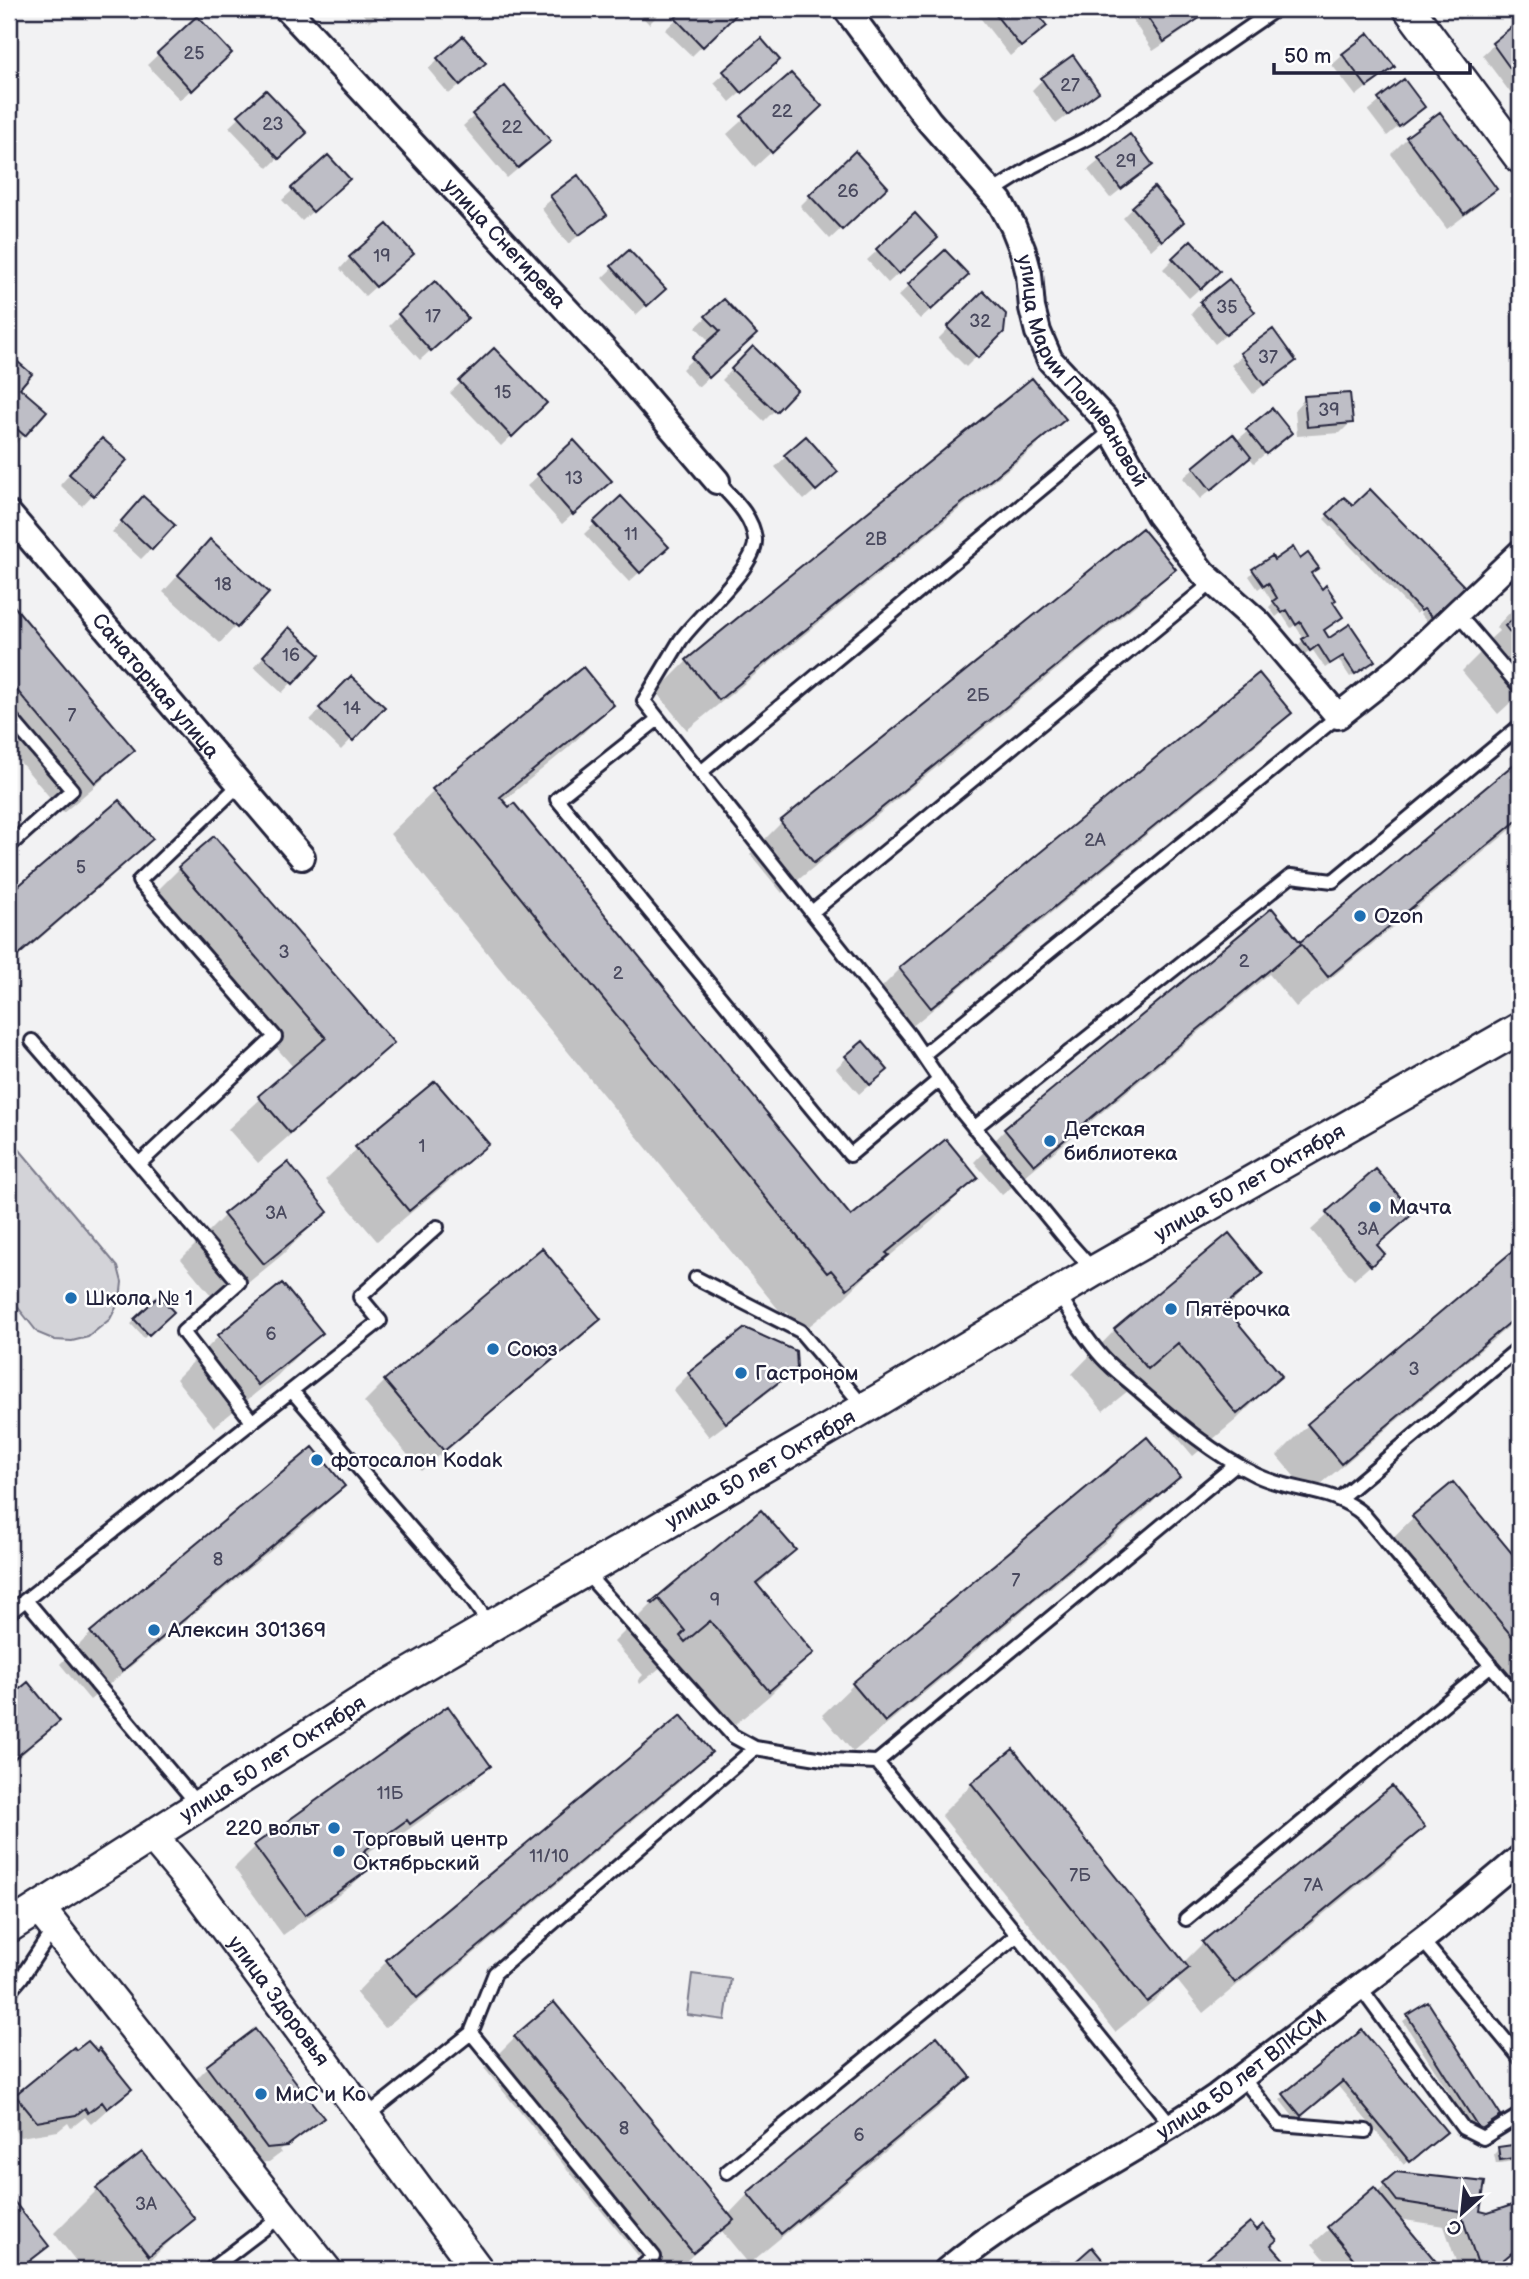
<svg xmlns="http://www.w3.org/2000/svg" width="1529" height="2279" font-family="'Balsamiq Sans',sans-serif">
  <rect width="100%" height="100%" fill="#f2f2f3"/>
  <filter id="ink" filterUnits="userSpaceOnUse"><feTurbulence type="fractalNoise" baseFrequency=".0143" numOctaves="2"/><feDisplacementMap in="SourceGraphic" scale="14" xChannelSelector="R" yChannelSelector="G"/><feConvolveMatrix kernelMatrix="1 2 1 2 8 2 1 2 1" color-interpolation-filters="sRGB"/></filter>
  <g filter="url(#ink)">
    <path fill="#d3d3d8" stroke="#7a7a8a" stroke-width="2" d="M9 1137 118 1267 122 1282 120 1300 110 1319 88 1337 72 1341 55 1340 38 1333 9 1296Z
      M692 1974 731 1979 725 2020 687 2015Z"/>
    <path fill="#0003" d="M359 9H387L369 22Z
      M635 9H664L649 24Z
      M687 9H726L733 16 692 56 665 30Z
      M985 9H1031L1045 26 1010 56 978 15Z
      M1138 9H1193L1198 17 1188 28 1153 51 1130 16Z
      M1450 9H1474L1459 20Z
      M197 18 219 63 180 100 147 65Z
      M1520 22V95L1515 99 1482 55Z
      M761 41 767 70 730 102 714 83Z
      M1343 55 1392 67 1356 96 1332 65Z
      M438 59 473 73 449 94 428 69Z
      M791 76 804 122 755 167 727 134Z
      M1042 80 1097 91 1086 102 1056 124 1032 90Z
      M1404 82 1423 107 1387 136 1368 111Z
      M504 89 539 151 507 178 463 126Z
      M266 92 304 133 268 168 229 127Z
      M1129 136 1151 165 1110 198 1088 170Z
      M1407 138 1495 189 1479 205 1447 229 1391 154Z
      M578 178 605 215 568 244 541 208Z
      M337 189 302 221 282 200 293 190Z
      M810 196 875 197 830 239 800 206Z
      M1133 208 1171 232 1151 250 1123 218Z
      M926 248 888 283 867 260 878 250Z
      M629 252 653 299 636 315 602 278Z
      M945 252 956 286 920 319 898 296Z
      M350 258 401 264 365 296 340 269Z
      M1173 259 1207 282 1189 298 1163 269Z
      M983 294 1002 331 966 367 938 339Z
      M724 301 744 344 698 387 682 369 710 342 696 327Z
      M1201 303 1253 312 1215 344 1191 314Z
      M400 315 455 328 420 360 389 326Z
      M1272 331 1294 360 1253 394 1231 365Z
      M753 349 795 390 764 421 722 380Z
      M494 350 545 403 501 446 450 393Z
      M11 358 24 435 14 445 9 441V361Z
      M1305 398 1351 422 1340 433 1297 436 1295 409Z
      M1272 411 1290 433 1254 463 1249 457 1200 499 1183 478 1232 437 1236 441Z
      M1063 419 1032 450 687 730 656 692 687 661Z
      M805 439 825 482 804 500 775 467Z
      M574 443 599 491 562 524 527 486Z
      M92 450 125 460 82 506 60 485Z
      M621 498 656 557 629 582 584 534Z
      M1344 499 1463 587 1427 622 1420 614 1431 604 1429 601 1416 614 1324 519Z
      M133 509 151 549 141 559 112 532Z
      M1141 530 1173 569 1142 600 782 893 750 854 781 823Z
      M194 558 266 593 220 643 163 592Z
      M1274 562 1310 574 1341 617 1323 631 1329 641 1368 665 1350 677 1338 659 1325 668 1312 649 1305 654 1298 645 1304 639 1295 625 1291 628 1281 613 1276 617 1269 607 1273 603 1262 586 1258 589 1249 576 1254 571Z
      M1520 602V694L1498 714 1462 671 1490 643 1488 641 1499 631 1496 627Z
      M9 603 132 750 101 781 63 813 9 749Z
      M279 639 292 682 282 693 254 667Z
      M1259 676 1289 713 1258 744 899 1037 869 1000 900 969Z
      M351 678 382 707 341 750 310 720Z
      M612 705 568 748 502 802 850 1218 976 1178 932 1221 868 1274 843 1299 803 1331 787 1312 783 1315 390 834 434 791Z
      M1520 762V822L1296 1007 1269 974 1002 1195 974 1162 1005 1130 1299 944Z
      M119 802 150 839 119 870 9 965V897Z
      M214 839 392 1043 360 1074 258 1163 228 1129 294 1068 148 900 179 869Z
      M862 1043 875 1080 859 1094 836 1068Z
      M487 1144 456 1175 377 1241 325 1180 357 1149Z
      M1375 1172 1412 1213 1376 1246 1383 1254 1354 1280 1311 1230Z
      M326 1212 282 1255 220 1306 181 1259 225 1215Z
      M1520 1247V1317L1309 1494 1277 1456 1308 1425Z
      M1261 1273 1225 1310 1280 1376 1237 1419 1193 1456 1134 1386 1103 1411 1072 1374 1115 1330Z
      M159 1298 172 1312 144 1338 131 1324Z
      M599 1319 578 1340 421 1471 364 1402 385 1381Z
      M320 1332 277 1376 214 1427 176 1379 219 1336Z
      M795 1367 779 1384 709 1437 673 1390 689 1374Z
      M1178 1477 1147 1508 853 1752 822 1715 854 1684Z
      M1453 1485 1520 1566V1714L1382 1548 1414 1517Z
      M343 1486 312 1517 90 1700 60 1664 91 1633Z
      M793 1550 757 1587 812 1653 769 1696 725 1733 666 1663 640 1684 638 1680 643 1675 614 1642 658 1598Z
      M28 1685 58 1721 9 1767V1700Z
      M710 1752 678 1783 385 2028 356 1993 387 1961Z
      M489 1766 468 1787 388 1844 385 1841 364 1855 372 1866 350 1887 283 1935 234 1868 255 1847Z
      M972 1784 1183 1963 1203 1943 1391 1788 1423 1827 1392 1858 1203 2013 1176 1979 1156 1999 1115 2032 941 1815Z
      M1427 2004 1499 2116 1475 2133 1403 2021Z
      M554 2005 728 2215 748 2194 969 2077 938 2108 749 2264 721 2230 676 2270H650L484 2068 515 2037Z
      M255 2031 322 2118 307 2133V2129L279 2150 281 2153 269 2162 251 2163 191 2084 207 2068Z
      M1362 2032 1440 2136 1404 2165 1337 2085 1295 2119 1280 2100Z
      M130 2089 91 2124 85 2117 71 2128 68 2123 58 2131 20 2137 9 2123V2103L16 2096Z
      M1520 2145V2157L1517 2160 1496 2164 1494 2154 1499 2149Z
      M142 2154 193 2219 140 2270H83L54 2233 97 2190Z
      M1397 2174 1478 2212 1488 2215 1513 2207 1520 2201V2246L1492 2270H1459L1444 2226 1398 2219 1441 2270H1334L1312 2244 1374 2190 1376 2193Z
      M9 2198 47 2246 22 2270H9Z
      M1092 2250 1105 2265 1099 2270H1069Z"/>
    <path fill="#bebec6" stroke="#22223b" stroke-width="2" d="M684 9H728L735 16 703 47 675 18Z
      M991 9H1034L1047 26 1021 47Z
      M1142 9H1195L1201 17 1164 42Z
      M197 16 232 53 192 91 157 53Z
      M1520 20V82L1492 43Z
      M1369 33 1395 67 1367 87 1342 54Z
      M463 36 486 63 460 85 437 58Z
      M761 38 780 60 742 93 723 71Z
      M1073 55 1099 92 1067 115 1041 78Z
      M791 73 822 106 772 153 741 116Z
      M1404 79 1425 107 1399 127 1378 99Z
      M505 86 551 141 518 168 472 114Z
      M266 90 307 133 279 159 238 115Z
      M1440 112 1497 189 1464 214 1406 137Z
      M1130 134 1153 165 1121 189 1098 158Z
      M855 151 888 187 842 230 809 195Z
      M328 155 350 179 313 212 291 188Z
      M578 175 607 215 579 235 550 196Z
      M1154 187 1184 222 1162 241 1132 207Z
      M915 213 938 238 899 274 876 249Z
      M387 224 414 254 376 287 349 257Z
      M1191 240 1220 271 1201 289 1172 258Z
      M629 250 666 289 647 306 611 266Z
      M945 250 969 275 931 310 908 284Z
      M1229 279 1255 312 1226 335 1200 302Z
      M435 281 468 318 431 351 398 314Z
      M983 291 1006 314 1004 332 978 358 947 327Z
      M724 299 757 334 709 378 691 357 720 331 705 316Z
      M1273 329 1296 361 1264 385 1240 353Z
      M753 346 797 390 776 412 731 369Z
      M494 348 547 403 512 437 459 381Z
      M11 356 32 374 20 388 47 411 25 436 9 422V358Z
      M1032 378 1066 419 719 700 686 660Z
      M1350 393 1353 423 1307 427 1304 396Z
      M1272 408 1292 433 1266 454 1246 429Z
      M1233 434 1251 457 1211 490 1193 467Z
      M806 436 838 472 816 491 784 455Z
      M102 438 127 460 94 496 69 474Z
      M574 440 612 481 573 515 537 474Z
      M1370 489 1465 587 1433 618 1424 609 1421 611 1327 514 1344 497 1353 505Z
      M143 496 175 525 152 550 121 521Z
      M621 496 669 547 640 573 593 522Z
      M1142 528 1176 569 814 863 780 821Z
      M210 539 269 593 237 628 178 575Z
      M1293 547 1300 559 1308 553 1319 568 1311 573 1322 589 1326 585 1336 600 1333 602 1343 617 1324 630 1329 638 1350 624 1375 661 1355 674 1343 656 1330 664 1318 645 1310 651 1302 639 1308 635 1300 622 1296 625 1287 610 1282 613 1273 601 1277 598 1268 583 1264 586 1252 569 1272 556 1274 560Z
      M9 600 135 750 95 783 9 681Z
      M1520 613V645L1505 626Z
      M289 627 320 655 293 684 263 656Z
      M583 667 614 705 500 797 509 807 514 803 851 1216 946 1139 978 1178 886 1253 889 1255 847 1289 831 1270 827 1273 432 789Z
      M1259 673 1292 713 931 1008 899 968Z
      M351 676 385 707 353 741 319 708Z
      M1520 759V818L1328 977 1301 944 1034 1165 1004 1129 1272 908 1300 942Z
      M119 800 153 839 9 963V894Z
      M214 836 394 1043 290 1133 258 1096 326 1038 178 867Z
      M863 1041 888 1070 870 1085 845 1056Z
      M435 1081 489 1144 409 1211 355 1147Z
      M288 1162 328 1212 264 1264 223 1214Z
      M1376 1169 1414 1213 1377 1245 1385 1254 1371 1266 1326 1212Z
      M1229 1233 1263 1274 1224 1306 1282 1376 1237 1414 1178 1343 1148 1369 1114 1329Z
      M1520 1245V1314L1341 1464 1307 1424Z
      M542 1248 601 1319 444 1451 384 1380Z
      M282 1283 323 1333 258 1385 218 1335Z
      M159 1296 174 1312 149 1335 134 1319Z
      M745 1328 796 1351 797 1368 726 1423 688 1373Z
      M1147 1437 1180 1477 885 1722 852 1683Z
      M313 1447 345 1486 122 1671 90 1632Z
      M1453 1482 1520 1563V1646L1412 1516Z
      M761 1510 796 1550 756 1583 814 1653 769 1691 710 1621 685 1642 680 1636 685 1631 659 1599 653 1604 651 1602Z
      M28 1682 60 1721 9 1763V1698Z
      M448 1706 491 1766 410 1824 407 1820 364 1851 374 1866 305 1915 254 1845Z
      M681 1715 712 1752 417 1998 386 1960Z
      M1013 1749 1189 1968 1147 2002 971 1783Z
      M1392 1786 1425 1827 1235 1983 1202 1942Z
      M554 2002 734 2220 693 2253 514 2036Z
      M1428 2002 1501 2116 1480 2130 1407 2015Z
      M255 2029 324 2118 287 2146 267 2148 206 2066Z
      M1362 2030 1447 2132 1410 2162 1343 2081 1301 2116 1283 2094Z
      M937 2036 971 2077 781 2234 747 2193Z
      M88 2041 97 2051 99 2048 132 2089 107 2109 102 2102 88 2113 85 2108 76 2115 37 2122 15 2095 74 2047 76 2050Z
      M1520 2144V2157L1500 2160 1498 2147Z
      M142 2152 195 2219 149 2256 96 2188Z
      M1396 2172 1485 2182 1480 2211 1488 2213 1512 2205 1520 2199V2246L1491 2270H1480L1460 2211 1397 2201 1383 2183Z
      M1374 2187 1443 2270H1363L1327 2227Z
      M9 2195 49 2246 18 2270H9Z
      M1250 2222 1257 2230 1263 2224 1277 2240 1271 2245 1293 2270H1194Z
      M1092 2247 1107 2265 1101 2270H1077L1080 2268 1075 2262Z"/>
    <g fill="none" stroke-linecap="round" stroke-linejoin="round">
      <g stroke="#22223b" stroke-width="18">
        <path id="service" d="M992 192 1033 166 1090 137 1276 9
          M717 481C732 498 752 515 755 539 758 566 696 617 680 641 668 661 656 681 644 701L909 1035 960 1110 1069 1243 1094 1271
          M1456 612 1520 687
          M9 716 72 790 9 846
          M658 719 557 799 850 1155 939 1080
          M701 772 1111 431
          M240 784 139 881 275 1037 139 1164 239 1282 183 1332 251 1420
          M812 912 1213 582
          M32 1041 139 1164
          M923 1055 1338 716
          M974 1128 1291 876 1333 881 1520 726
          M696 1278 800 1331 864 1407
          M1058 1292C1071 1315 1086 1339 1103 1358 1114 1370 1128 1380 1139 1390 1175 1421 1213 1454 1256 1475 1293 1493 1332 1487 1364 1515L1520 1700
          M292 1391 471 1598 491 1627
          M1340 1498 1520 1347
          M585 1572 733 1736 755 1748 830 1760 877 1762 1172 2126
          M26 1600 199 1806
          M9 1613 380 1321 360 1297 437 1227
          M877 1762 1236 1464
          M1186 1919 1491 1665
          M1422 1940 1520 2058
          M1360 1987 1463 2128 1483 2138 1520 2115
          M9 1992 21 1978 54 1928
          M471 2033 654 2257 638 2270
          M1242 2077 1279 2124 1366 2131
          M364 2118 471 2033 495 1973 755 1748
          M727 2172 1016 1936
          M210 2270 282 2215"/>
      </g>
      <g stroke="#22223b" stroke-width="30">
        <g id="minor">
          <path id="s1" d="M287 9 619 366 717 481"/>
          <path id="s2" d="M846 9 929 121 1000 202 1013 226 1023 251 1029 274 1032 308 1038 332 1050 360 1104 418 1159 515 1203 573 1260 624 1338 716 1400 667 1520 553"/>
          <path id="s3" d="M9 514 302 857"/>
          <path id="s4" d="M947 2270C1030 2201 1129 2157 1217 2096L1434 1930 1520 1858"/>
        </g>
      </g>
      <g stroke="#22223b" stroke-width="35">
        <g id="tertiary">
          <path d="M1409 9 1520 158"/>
          <path id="s5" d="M152 1836 194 1886 478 2270"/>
          <path d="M39 1908 326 2270"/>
          <path id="s6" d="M9 1927 364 1700 880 1399 1094 1271 1520 1028"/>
        </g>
      </g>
      <use href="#service" stroke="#fff" stroke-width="12"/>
      <use href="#minor" stroke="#fff" stroke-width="24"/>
      <use href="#tertiary" stroke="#fff" stroke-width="30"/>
    </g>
  </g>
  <g fill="#1f6fb2" stroke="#fff" stroke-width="2.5">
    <circle cx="1360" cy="916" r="7"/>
    <circle cx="1050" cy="1141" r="7"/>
    <circle cx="1375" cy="1207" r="7"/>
    <circle cx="71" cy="1298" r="7"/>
    <circle cx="1171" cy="1309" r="7"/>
    <circle cx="493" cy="1349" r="7"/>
    <circle cx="741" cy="1373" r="7"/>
    <circle cx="317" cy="1460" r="7"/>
    <circle cx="154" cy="1630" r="7"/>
    <circle cx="334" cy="1828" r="7"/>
    <circle cx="339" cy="1851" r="7"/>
    <circle cx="261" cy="2094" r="7"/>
  </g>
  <g text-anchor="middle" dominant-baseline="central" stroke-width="5" stroke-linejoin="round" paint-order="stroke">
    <g font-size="18" fill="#49495e">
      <text x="194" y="53">25</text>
      <text x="1070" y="85">27</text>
      <text x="782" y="111">22</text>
      <text x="273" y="124">23</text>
      <text x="512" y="127">22</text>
      <text x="1126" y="161">29</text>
      <text x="848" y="191">26</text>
      <text x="382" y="256">19</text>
      <text x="1227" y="307">35</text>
      <text x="433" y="316">17</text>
      <text x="980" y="321">32</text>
      <text x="1268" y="357">37</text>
      <text x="503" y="392">15</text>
      <text x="1329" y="410">39</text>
      <text x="574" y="478">13</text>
      <text x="631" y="534">11</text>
      <text x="876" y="539">2В</text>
      <text x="223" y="584">18</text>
      <text x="291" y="655">16</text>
      <text x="978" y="695">2Б</text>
      <text x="352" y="708">14</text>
      <text x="72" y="715">7</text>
      <text x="1095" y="840">2А</text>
      <text x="81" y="867">5</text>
      <text x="284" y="952">3</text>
      <text x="1244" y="961">2</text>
      <text x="618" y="973">2</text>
      <text x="422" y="1146">1</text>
      <text x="276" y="1213">3А</text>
      <text x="1368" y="1229">3А</text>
      <text x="271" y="1334">6</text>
      <text x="1414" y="1369">3</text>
      <text x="218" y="1559">8</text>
      <text x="1016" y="1580">7</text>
      <text x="715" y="1600">9</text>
      <text x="390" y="1793">11Б</text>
      <text x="549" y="1856">11/10</text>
      <text x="1080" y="1875">7Б</text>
      <text x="1313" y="1885">7А</text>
      <text x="624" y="2128">8</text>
      <text x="859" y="2135">6</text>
      <text x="146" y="2204">3А</text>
    </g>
    <g font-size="21" fill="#22223b" stroke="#fff">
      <text stroke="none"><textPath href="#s1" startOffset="320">улица Снегирева</textPath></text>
      <text stroke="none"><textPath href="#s2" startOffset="438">улица Марии Поливановой</textPath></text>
      <text stroke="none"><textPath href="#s3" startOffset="226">Санаторная улица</textPath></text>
      <text stroke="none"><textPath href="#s6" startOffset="1447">улица 50 лет Октября</textPath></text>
      <text stroke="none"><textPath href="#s6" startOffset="880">улица 50 лет Октября</textPath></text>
      <text stroke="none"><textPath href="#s6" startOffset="313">улица 50 лет Октября</textPath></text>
      <text stroke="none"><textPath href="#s5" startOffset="208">улица Здоровья</textPath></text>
      <text stroke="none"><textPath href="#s4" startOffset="354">улица 50 лет ВЛКСМ</textPath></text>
    </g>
    <g font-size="21" fill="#22223b" stroke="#fff" text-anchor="start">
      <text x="1374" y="916">Ozon</text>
      <text x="1064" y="1129">Детская<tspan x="1064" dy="24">библиотека</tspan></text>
      <text x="1389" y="1207">Мачта</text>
      <text x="85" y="1298">Школа № 1</text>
      <text x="1185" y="1309">Пятёрочка</text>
      <text x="507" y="1349">Союз</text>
      <text x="755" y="1373">Гастроном</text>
      <text x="331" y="1460">фотосалон Kodak</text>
      <text x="168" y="1630">Алексин 301369</text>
      <text x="320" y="1828" text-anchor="end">220 вольт</text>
      <text x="353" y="1839">Торговый центр<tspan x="353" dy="24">Октябрьский</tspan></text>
      <text x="275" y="2094">МиС и Ко</text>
    </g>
  </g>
  <rect width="1529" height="2279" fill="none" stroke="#fff" stroke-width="35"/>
  <rect x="18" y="18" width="1494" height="2244" fill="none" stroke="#22223b" stroke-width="2.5" filter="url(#ink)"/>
  <g transform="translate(1462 2213) rotate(207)" stroke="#ffffff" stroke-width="5" paint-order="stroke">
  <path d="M0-5L12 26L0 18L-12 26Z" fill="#22223b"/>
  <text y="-10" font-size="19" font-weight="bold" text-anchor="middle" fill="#22223b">С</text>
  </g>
  <path d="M1274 63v10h196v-10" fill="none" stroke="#22223b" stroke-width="3.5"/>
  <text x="1284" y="63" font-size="21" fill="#22223b" stroke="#ffffff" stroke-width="5" paint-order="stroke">50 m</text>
</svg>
